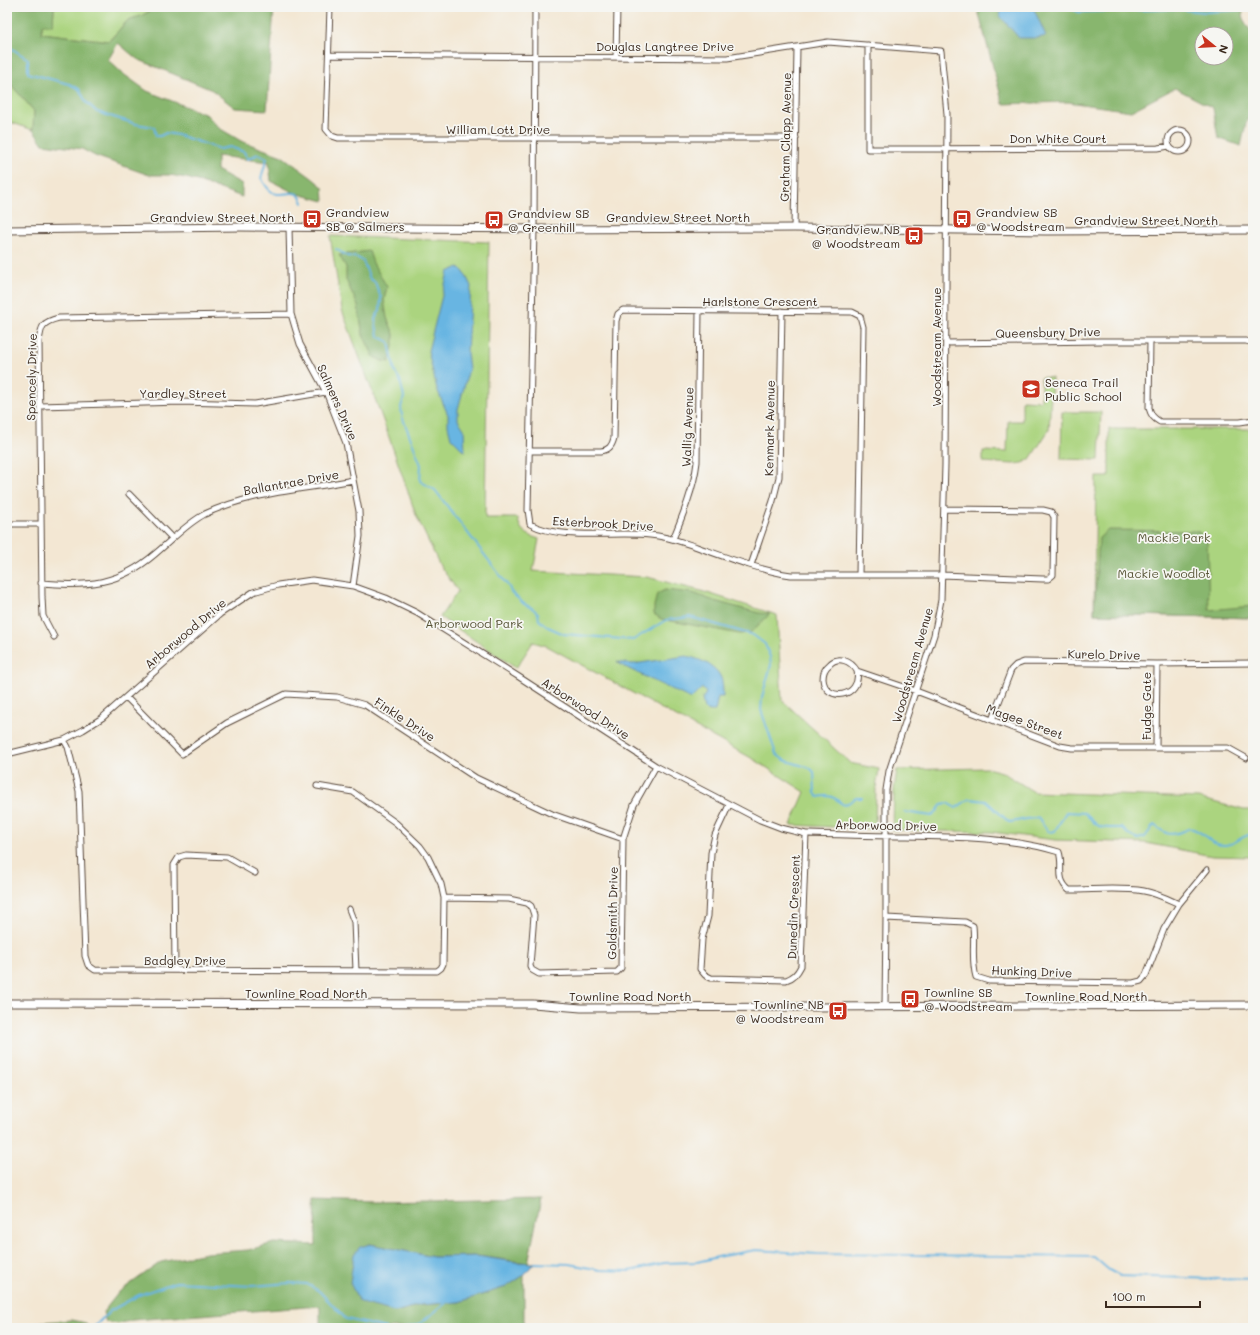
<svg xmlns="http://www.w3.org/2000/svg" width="1260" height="1335" font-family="Mali,sans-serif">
  <rect width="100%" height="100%" fill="#f6f6f2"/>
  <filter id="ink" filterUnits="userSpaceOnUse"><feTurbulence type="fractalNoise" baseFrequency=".025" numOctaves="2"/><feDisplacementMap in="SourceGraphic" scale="8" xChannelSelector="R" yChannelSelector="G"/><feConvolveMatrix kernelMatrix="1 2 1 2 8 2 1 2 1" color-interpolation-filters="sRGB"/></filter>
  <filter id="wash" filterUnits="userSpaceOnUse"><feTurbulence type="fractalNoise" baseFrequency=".012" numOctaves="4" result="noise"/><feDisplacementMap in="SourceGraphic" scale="16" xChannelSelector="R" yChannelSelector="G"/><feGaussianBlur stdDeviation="0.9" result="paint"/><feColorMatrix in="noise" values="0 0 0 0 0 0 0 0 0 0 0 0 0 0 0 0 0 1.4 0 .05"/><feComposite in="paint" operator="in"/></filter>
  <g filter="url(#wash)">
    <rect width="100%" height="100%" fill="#f3e7d3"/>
    <path fill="#abd47f" stroke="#737f4e" d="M54 7H157L141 16 128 20 109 41 41 33 43 24H53Z
      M7 80 34 111 33 130 7 121Z
      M330 236 489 242 485 518H518C519 531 527 535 539 539L533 571 647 577 701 591 777 615 782 700 850 763 879 769 876 788 875 829 791 825 805 792 755 760 547 646 533 642 516 668 440 617 458 591 440 566 416 515 384 423 342 310Z
      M1041 377 1052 378 1049 430 1030 459 1023 463 1013 464 983 462V451L1007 452 1008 421H1022V400L1041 401Z
      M1062 412H1101L1099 460 1061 459Z
      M1109 429H1253V618L1094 614 1096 477H1109Z
      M987 768 1002 772 1034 792 1198 798 1244 810H1253V857L1212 856 1146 843 1055 840 991 832 893 830 894 790 897 770Z"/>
    <path fill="#88b66e" stroke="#627046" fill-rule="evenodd" d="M7 7H54L53 25 43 24 41 33 109 41 128 20 141 16 157 7H274L267 110 235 108 212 90 137 59 118 43 108 60 122 73 147 91 207 115 219 128 241 141 282 156 312 178 323 187 324 201 295 193 271 181 269 162 217 156V170L242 184V197L201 182 186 178 170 175H149L95 156 82 149 43 144 33 130 34 111 7 80Z
      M977 7H1244L1242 17 1249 29 1253 31V119H1247L1241 146 1218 138 1213 108 1175 88 1131 111 1068 102 1003 104ZM1202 34H1226V58H1202Z
      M369 251 373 263 387 287 384 300 387 318 394 334V343L389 362 382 361 374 357 363 335 358 306 346 280V267L339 255Z
      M1108 530 1197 531 1207 538 1209 610 1253 606V618L1094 614 1099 538Z
      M665 590 693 593 714 601 759 613 770 614 750 633 739 634 661 619 654 614V606L657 594Z
      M541 1199 528 1263 477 1256 434 1257 370 1244 395 1312 420 1305 459 1302 506 1287 524 1275V1328H320V1306L133 1320 118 1324 106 1322 103 1312 119 1292 161 1262 206 1253 248 1250 274 1243 316 1245 315 1200 373 1202Z
      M72 1320 86 1323 90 1328H24L41 1322Z"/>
    <path fill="#68b5e2" stroke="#527080" d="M1002 7H1033L1046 36 1038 38H1019L1000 16Z
      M458 267 464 272 471 286 467 353 469 369 458 409V420L464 429 465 452 451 438 448 426V415L437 389 428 351 448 272Z
      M686 656C699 659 718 665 722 681 723 686 723 692 723 697H718L715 711H710L704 709 702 699 706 693 702 688 691 699 623 666 617 662 633 664Z
      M370 1244 434 1257 477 1256 516 1262 534 1263 524 1275 506 1287 459 1302 420 1305 395 1312 365 1304 359 1301 350 1283 354 1254 360 1247Z"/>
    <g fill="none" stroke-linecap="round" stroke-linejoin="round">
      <path stroke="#68b5e2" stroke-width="2" d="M1067 7 1079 12 1176 9 1206 12 1253 9
        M7 32V35
        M7 43 11 48 28 59V73L69 84 79 89 86 102 97 112 136 124 154 127 156 136H160L166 133 178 135 220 149 230 147 244 152 248 159 258 154 267 158 261 178C265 184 269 193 277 194 288 195 298 187 303 203
        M336 249 347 256 358 258 363 261 370 279 375 282 381 298 380 310 375 319 378 336 389 342 395 372 400 380 404 397 401 407 402 416 421 465 420 481 435 490 509 587 511 592 524 604 532 608 538 613 539 620 548 627 564 634 633 640 666 620 690 617 753 635 765 644 770 657 771 665 762 697 761 710 776 754 784 760 810 768 814 772 815 793 818 797C823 796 830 795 834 798 839 800 838 803 845 805L856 798H862
        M904 812 932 816 935 814 942 804 947 803 956 808 969 799 986 801 1009 822C1016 822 1034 816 1039 819 1042 822 1046 829 1049 832L1055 831 1066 812 1085 813C1100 830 1100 828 1122 828L1128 834 1138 839 1145 837 1154 825C1167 835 1169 836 1184 831 1187 829 1190 828 1193 829 1206 833 1210 846 1225 845 1236 845 1241 835 1253 834
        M534 1263 570 1264 600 1270 630 1271 664 1263 697 1262 722 1256 756 1250 817 1254 1094 1257 1109 1270 1120 1276 1253 1280
        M93 1328 110 1311 139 1295 176 1282 252 1286 290 1283 307 1284 319 1291 346 1319 386 1328
        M406 1328 418 1325 446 1303"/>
    </g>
  </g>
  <g filter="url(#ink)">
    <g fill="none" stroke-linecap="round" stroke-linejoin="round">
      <g stroke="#574639" stroke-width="7">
        <path id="minor" d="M330 7 326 129 332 136 338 138H796
          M535 7 534 229 528 510 530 524C562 541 615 531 650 535 667 536 682 542 697 547 728 558 759 570 791 575H942L1043 579H1048L1053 575 1054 517 1051 512 1043 510 944 509
          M868 45V149L1158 148 1169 146
          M329 55 727 58 828 42 941 51 947 114 945 465 941 600 934 635 889 771 886 790V918L885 1007
          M616 57 617 7
          M1168 141a11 11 0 1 1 22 0a11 11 0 1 1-22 0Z
          M289 227 291 314 300 344 326 392 346 443 359 511 360 536 353 586
          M794 228 797 47
          M1150 341 1149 408C1151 415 1153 418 1160 422H1240L1253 420
          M946 343 1101 341H1246L1253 343
          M40 406 180 402 255 404 326 392
          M529 451H601C609 450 612 446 614 438L616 321 618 314 623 310 852 312 860 316 863 327 859 575
          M129 494 172 538
          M7 524H40
          M673 539C683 515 694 488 697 462L699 311
          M751 565 773 501 779 477 782 311
          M41 583C87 587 119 585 155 554 172 540 186 524 205 514 251 492 304 490 353 480
          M54 637 43 616 42 597 39 342C41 326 42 322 59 318L291 314
          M857 671C862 698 825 703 823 679 823 673 825 668 829 665 838 655 851 661 857 671L916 691 1060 746 1072 748H1228L1246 758
          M126 697 182 754 227 723 286 694 337 697 365 705 476 778 552 814 623 839
          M992 720 1011 670 1016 665 1024 662 1157 664 1253 663
          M64 740 68 747 79 791 85 956 88 965 95 970 437 971 441 968 443 964 444 898 441 884 428 857 420 846 396 823 353 792 317 786
          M1156 748 1157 664
          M7 754 64 740 83 730 102 718 220 614 253 592 278 585 312 580 353 586 386 598 417 613 519 677 656 766 760 820 781 828 806 834C840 835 873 836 907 836 958 837 1010 837 1059 852 1064 867 1055 878 1069 890 1094 890 1120 887 1144 891 1156 893 1168 899 1179 904
          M729 805 715 835 711 853 708 916 702 939 700 969 705 975 711 978 786 980C794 977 797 974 801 966L806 834
          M444 898 509 899 527 903 531 906 534 915 530 966 532 970 539 974 617 972 621 968 623 839 634 805 656 766
          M349 909 354 922 356 971
          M886 918 965 922 973 926C975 943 971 960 976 977L989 981 1133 983 1141 981 1146 975 1164 929 1179 904 1207 870
          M175 970 174 865 179 857 186 855 227 857 255 873"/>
      </g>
      <g stroke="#574639" stroke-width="9">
        <path id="tertiary" d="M7 230 241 227 543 229 794 228 1046 231 1253 230
          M7 1003 533 1004 581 1008 1253 1005"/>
      </g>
      <use href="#minor" stroke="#fff" stroke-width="5"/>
      <use href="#tertiary" stroke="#fff" stroke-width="7"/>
    </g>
  </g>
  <defs>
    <g id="bus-square" transform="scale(1)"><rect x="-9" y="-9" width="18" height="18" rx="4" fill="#c8321e" stroke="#f6f6f2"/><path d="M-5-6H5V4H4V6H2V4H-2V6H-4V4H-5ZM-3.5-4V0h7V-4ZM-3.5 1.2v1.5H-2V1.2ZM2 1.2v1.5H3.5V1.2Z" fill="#fff"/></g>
    <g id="school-square" transform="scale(1)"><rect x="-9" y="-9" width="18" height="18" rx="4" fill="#c8321e" stroke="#f6f6f2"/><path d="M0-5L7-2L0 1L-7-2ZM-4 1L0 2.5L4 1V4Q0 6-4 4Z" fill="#fff"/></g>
  </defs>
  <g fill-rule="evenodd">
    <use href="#bus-square" x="312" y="219"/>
    <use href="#bus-square" x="962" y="219"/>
    <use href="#bus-square" x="494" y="220"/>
    <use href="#bus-square" x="914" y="236"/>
    <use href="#school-square" x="1031" y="389"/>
    <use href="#bus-square" x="910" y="999"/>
    <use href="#bus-square" x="838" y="1011"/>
  </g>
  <g text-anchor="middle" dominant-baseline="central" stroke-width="3.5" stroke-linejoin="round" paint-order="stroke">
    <g font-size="12" fill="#3b2a1e" stroke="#f6f6f2">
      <text x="665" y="46">Douglas Langtree Drive</text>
      <text x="498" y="129">William Lott Drive</text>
      <text transform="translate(785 137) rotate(-89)">Graham Clapp Avenue</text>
      <text x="1058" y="138">Don White Court</text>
      <text x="222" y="217">Grandview Street North</text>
      <text x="678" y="217">Grandview Street North</text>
      <text x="1146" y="220">Grandview Street North</text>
      <text x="760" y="301">Harlstone Crescent</text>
      <text transform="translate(1048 332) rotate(-1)">Queensbury Drive</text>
      <text transform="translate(936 347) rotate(-90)">Woodstream Avenue</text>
      <text transform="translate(31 377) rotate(-89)">Spencely Drive</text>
      <text x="183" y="393">Yardley Street</text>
      <text transform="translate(338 402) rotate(66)">Salmers Drive</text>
      <text transform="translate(687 427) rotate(-88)">Wallig Avenue</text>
      <text transform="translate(769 428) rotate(-89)">Kenmark Avenue</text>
      <text transform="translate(291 482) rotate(-10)">Ballantrae Drive</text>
      <text transform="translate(603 523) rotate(3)">Esterbrook Drive</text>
      <text transform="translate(185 633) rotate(-40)">Arborwood Drive</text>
      <text transform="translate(1104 654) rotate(1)">Kurelo Drive</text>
      <text transform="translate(912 665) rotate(-74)">Woodstream Avenue</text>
      <text transform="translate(1146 706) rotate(-90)">Fudge Gate</text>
      <text transform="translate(586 708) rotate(33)">Arborwood Drive</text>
      <text transform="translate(405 719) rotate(33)">Finkle Drive</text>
      <text transform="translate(1025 721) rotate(20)">Magee Street</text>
      <text transform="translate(886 825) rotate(1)">Arborwood Drive</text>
      <text transform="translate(793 907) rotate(-88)">Dunedin Crescent</text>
      <text transform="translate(612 913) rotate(-89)">Goldsmith Drive</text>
      <text x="185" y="960">Badgley Drive</text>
      <text transform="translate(1032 971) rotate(2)">Hunking Drive</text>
      <text x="306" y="993">Townline Road North</text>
      <text x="630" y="996">Townline Road North</text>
      <text x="1086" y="996">Townline Road North</text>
    </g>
    <g font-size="12" fill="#3b2a1e" stroke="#f6f6f2" text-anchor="start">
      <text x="326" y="212">Grandview<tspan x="326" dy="14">SB @ Salmers</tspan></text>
      <text x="976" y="212">Grandview SB<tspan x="976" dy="14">@ Woodstream</tspan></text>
      <text x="508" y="213">Grandview SB<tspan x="508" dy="14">@ Greenhill</tspan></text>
      <text x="900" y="229" text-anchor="end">Grandview NB<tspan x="900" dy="14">@ Woodstream</tspan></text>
      <text x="1045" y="382">Seneca Trail<tspan x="1045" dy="14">Public School</tspan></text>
      <text x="924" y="992">Townline SB<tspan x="924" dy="14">@ Woodstream</tspan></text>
      <text x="824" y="1004" text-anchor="end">Townline NB<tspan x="824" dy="14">@ Woodstream</tspan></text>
    </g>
    <g font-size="12" fill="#575436" stroke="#f6f6f2">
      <text x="1174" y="537">Mackie Park</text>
      <text x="1164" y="573">Mackie Woodlot</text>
      <text x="474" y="623">Arborwood Park</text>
    </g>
  </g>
  <rect width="1260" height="1335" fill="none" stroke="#f6f6f2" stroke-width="24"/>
  <g transform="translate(1214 46) rotate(108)"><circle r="19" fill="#f6f6f2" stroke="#aba49d"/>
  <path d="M0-3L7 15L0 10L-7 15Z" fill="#c8321e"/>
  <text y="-6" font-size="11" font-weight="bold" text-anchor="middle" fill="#3b2a1e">N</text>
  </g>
  <path d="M1106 1301v6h94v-6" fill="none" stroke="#3b2a1e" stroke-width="2"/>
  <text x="1112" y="1301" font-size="12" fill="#3b2a1e" stroke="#f6f6f2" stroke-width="3" paint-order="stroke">100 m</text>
</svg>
